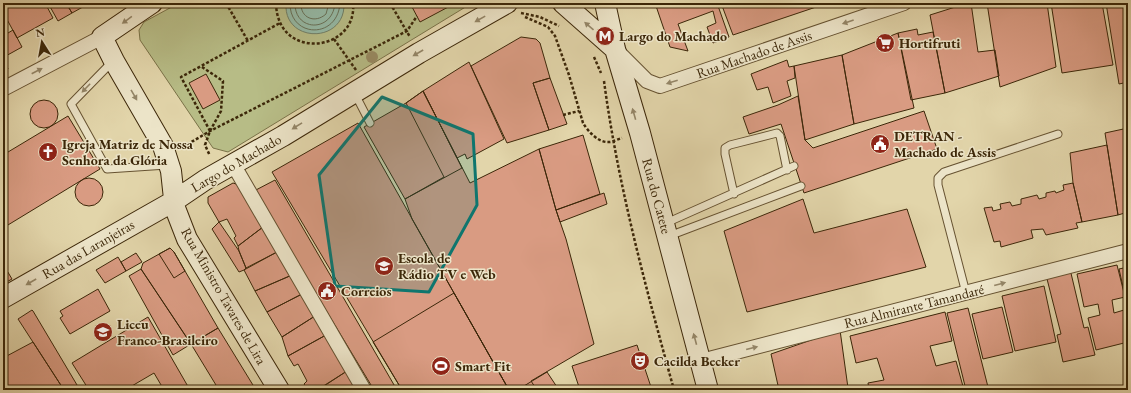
<svg xmlns="http://www.w3.org/2000/svg" width="1131" height="393" font-family="'EB Garamond',serif">
  <rect width="100%" height="100%" fill="#e2d5aa"/>
  <filter id="stains"><feTurbulence type="fractalNoise" baseFrequency=".005" numOctaves="4"/><feColorMatrix values="0 0 0 0 .2 0 0 0 0 .09 0 0 0 0 .02 0 0 0 .5 -.17"/></filter>
  <radialGradient id="worn" r=".72"><stop offset=".6" stop-color="#630" stop-opacity="0"/><stop offset="1" stop-color="#630" stop-opacity=".3"/></radialGradient>
  <path fill="#b7bc86" stroke="#7a7248" d="M179 3H472L228 152 213 148 140 40 139 30 144 22Z"/>
  <path fill="#95b9a5" stroke="#717f67" d="M286 3H344C346 44 283 44 286 3Z"/>
  <g fill="none" stroke-linecap="round" stroke-linejoin="round">
    <path stroke="#687057" stroke-width="1" d="M290 3C289 38 338 40 340 3
      M295 3C294 32 333 33 335 3
      M301 3C300 18 315 24 326 14L329 3"/>
  </g>
  <path fill="#d99b82" stroke="#3c2709" d="M3 3H45L53 18 17 38 3 12Z
    M48 3H66L72 13 58 21Z
    M66 3H90L72 13Z
    M415 3H451L452 5 420 22 411 5Z
    M655 3H717L729 37 713 43 707 27 716 23 713 11 678 24 688 51 670 47Z
    M721 3H828L733 35Z
    M968 3H971L978 52 995 50 999 76 945 93 930 15Z
    M987 3H1047L1056 67 1000 87Z
    M1051 3H1102L1113 65 1062 73Z
    M1106 3H1128V82L1119 84Z
    M917 29 918 35 933 32 945 93 911 100 898 33Z
    M13 30 22 47 4 57 3 55V36Z
    M898 33 914 108 854 124 842 55Z
    M521 37 536 39 540 43 550 78 533 83 549 130 507 143 471 66Z
    M842 55 854 124 805 140 794 66Z
    M787 60 789 67 794 66 795 78 787 81 791 96 773 103 768 87 757 90 751 74Z
    M469 62 504 139 467 159 465 154 457 158 423 91Z
    M206 74 220 100 203 109 189 83Z
    M550 78 567 124 549 130 533 83Z
    M423 91 470 183 539 149 556 210 566 239 594 344 531 381 537 390H520L519 389 509 390 412 219 405 199 444 177 406 103Z
    M423 91 462 168 405 199 364 127 406 103Z
    M798 96 805 140 813 148 924 111 937 149 804 193 781 124 749 134 743 117 778 105Z
    M30 114a14 14 0 1 1 28 0a14 14 0 1 1-28 0Z
    M68 116 100 169 3 228V155Z
    M358 123 454 293 509 390H402L272 172Z
    M1128 128V212L1118 215 1105 133Z
    M583 135 600 194 556 210 539 149Z
    M1107 145 1118 215 1082 222 1073 183 1070 153Z
    M75 192a14 14 0 1 1 28 0a14 14 0 1 1-28 0Z
    M275 180 397 390H374L254 191Z
    M233 183 239 185 263 227 238 246 234 238 236 236 227 219 219 222 208 203V197Z
    M1073 183 1082 222 1076 223 1078 228 1046 235 1043 229 1031 230 1033 238 1001 247 1000 241 994 242 984 208 992 207 993 211 1001 209 1000 204 1010 202 1012 206 1021 204V199L1037 195 1039 199 1046 197V193L1055 191 1056 193 1064 190 1063 185Z
    M604 193 607 204 560 222 556 210Z
    M803 199 814 233 907 209 926 267 747 312 724 231Z
    M219 222 239 251 246 268 244 270 239 272 212 229Z
    M263 227 277 252 246 268 239 251 238 246Z
    M170 248 174 252 218 328 191 344 141 269 143 263Z
    M170 248 174 252 185 271 174 278 159 254Z
    M277 252 292 275 255 291 244 270Z
    M136 253 142 262 126 271 121 262Z
    M118 257 126 271 105 283 96 270Z
    M3 264 12 279 3 284Z
    M1117 265 1125 297 1112 300 1114 313 1124 310 1128 325V342L1096 350 1088 318 1100 315 1098 304 1084 307 1077 274Z
    M1128 267V309L1119 269Z
    M141 269 191 344 173 355 129 276Z
    M1070 269 1084 328 1088 327 1095 355 1063 362 1057 335 1061 334 1046 275Z
    M292 275 302 294 267 312 255 291Z
    M1044 286 1056 342 1015 351 1002 296Z
    M98 289 110 311 70 334 60 318 63 316 60 311Z
    M454 293 509 390H402L373 342Z
    M302 294 315 316 282 337 267 312Z
    M1002 307 1013 352 983 359 972 314Z
    M968 308 988 387 974 390H966L947 313Z
    M32 310 33 311 80 390H64L18 319Z
    M945 312 952 341 930 346 936 366 956 361 964 390H869L868 383 884 380 877 358 856 363 850 336Z
    M315 316 326 335 288 356 282 337Z
    M148 317 190 390H164L154 373 125 390H89L72 363Z
    M218 328 256 390H219L191 344Z
    M840 330 848 388 837 390H779L771 354Z
    M326 335 347 371 317 390H308L304 384 307 381 298 364 294 366 288 356Z
    M33 342 64 390H3V358Z
    M637 345 652 390H580L572 366Z
    M347 371 356 390H318Z
    M547 372 559 390H516L519 389Z"/>
  <g fill="none" stroke-linecap="round" stroke-linejoin="round">
    <g stroke="#665231" stroke-width="9">
      <path id="lane" d="M112 62 71 104 107 169 167 165
        M355 94 370 123
        M734 194 725 154V148L730 145 777 133 780 136 787 170
        M666 223 794 166
        M669 236 801 186
        M966 293 938 185V178L944 172 1058 134"/>
    </g>
    <g stroke="#665231" stroke-width="16">
      <path id="street" d="M617 51 647 81 660 86 904 3
        M3 89 102 37
        M233 164 364 390
        M701 361 1128 251"/>
    </g>
    <g stroke="#3c2709" stroke-width="22">
      <path id="secondary" d="M152 3 102 37 114 61 163 146 171 171 175 208 187 239 279 390
        M563 3 615 49
        M605 3 615 49 640 133 708 390
        M3 298 174 201 205 180 283 136 419 53 507 3"/>
    </g>
    <path stroke="#3c2709" stroke-width="2.5" stroke-dasharray="3 2" stroke-linecap="butt" d="M226 3 248 41
      M276 3C277 62 358 52 353 3
      M390 3 410 37
      M521 13 540 17 559 26
      M525 17 548 27 555 36 569 75 583 123C588 131 598 143 609 142 613 142 618 139 622 138
      M334 39 356 70
      M594 57 601 73
      M3 60 8 69
      M202 67 223 81 221 111 210 131 205 145 210 156
      M604 81C618 186 646 288 674 390
      M563 115 579 111
      M210 131 181 77 280 23
      M183 147 210 131 407 31 417 16"/>
    <use href="#lane" stroke="#ece4c8" stroke-width="7"/>
    <use href="#street" stroke="#ece4c8" stroke-width="14"/>
    <use href="#secondary" stroke="#ece4c8" stroke-width="20"/>
  </g>
  <circle fill="#988a62" cx="372" cy="57" r="6"/>
  <defs><path id="oneway-solid" d="M-6-.8H1V-3.2L6.5 0L1 3.2V.8H-6Z"/></defs>
  <g fill="#948668">
    <use href="#oneway-solid" transform="translate(480 19) rotate(151)"/>
    <use href="#oneway-solid" transform="translate(127 20) rotate(144)"/>
    <use href="#oneway-solid" transform="translate(848 22) rotate(161)"/>
    <use href="#oneway-solid" transform="translate(589 26) rotate(-139)"/>
    <use href="#oneway-solid" transform="translate(418 53) rotate(150)"/>
    <use href="#oneway-solid" transform="translate(37 71) rotate(-27)"/>
    <use href="#oneway-solid" transform="translate(672 82) rotate(162)"/>
    <use href="#oneway-solid" transform="translate(86 88) rotate(134)"/>
    <use href="#oneway-solid" transform="translate(134 95) rotate(60)"/>
    <use href="#oneway-solid" transform="translate(634 114) rotate(-106)"/>
    <use href="#oneway-solid" transform="translate(297 126) rotate(148)"/>
    <use href="#oneway-solid" transform="translate(31 282) rotate(150)"/>
    <use href="#oneway-solid" transform="translate(1000 284) rotate(-15)"/>
    <use href="#oneway-solid" transform="translate(695 339) rotate(-105)"/>
    <use href="#oneway-solid" transform="translate(752 348) rotate(-14)"/>
  </g>
  <path fill="#0f766e" fill-opacity="0.2" stroke="#0f766e" stroke-width="3" stroke-linejoin="round" d="M382 97 473 134 477 205 429 292 335 286 319 175Z"/>
  <defs>
    <g id="metro-disc" transform="scale(1)"><circle r="9.5" fill="#8f2418" stroke="#ece4c8"/><path d="M-5.5 5V-5H-3L0 0L3-5H5.5V5H3V-.5L0 4L-3-.5V5Z" fill="#fff"/></g>
    <g id="supermarket-disc" transform="scale(1)"><circle r="9.5" fill="#8f2418" stroke="#ece4c8"/><path d="M-6-5.5h2.5l.6 2H6L4.5 2H-2.5L-4.4-4H-6ZM-1.5 3.2a1.3 1.3 0 1 0 .1 0ZM3 3.2a1.3 1.3 0 1 0 .1 0Z" fill="#fff"/></g>
    <g id="civic-disc" transform="scale(1)"><circle r="9.5" fill="#8f2418" stroke="#ece4c8"/><path d="M-.6-6.5H3V-4.5H.6V-3L4-1V1h2V6H-6V1h2V-1L-.6-3ZM-1.2 2.5V6h2.4V2.5Z" fill="#fff"/></g>
    <g id="church-disc" transform="scale(1)"><circle r="9.5" fill="#8f2418" stroke="#ece4c8"/><path d="M-1.2-6h2.4v3.5h3.3v2.4h-3.3V6h-2.4V-.1h-3.3v-2.4h3.3Z" fill="#fff"/></g>
    <g id="university-disc" transform="scale(1)"><circle r="9.5" fill="#8f2418" stroke="#ece4c8"/><path d="M0-5L7-2L0 1L-7-2ZM-4 1L0 2.5L4 1V4Q0 6-4 4Z" fill="#fff"/></g>
    <g id="school-disc" transform="scale(1)"><circle r="9.5" fill="#8f2418" stroke="#ece4c8"/><path d="M0-5L7-2L0 1L-7-2ZM-4 1L0 2.5L4 1V4Q0 6-4 4Z" fill="#fff"/></g>
    <g id="theatre-disc" transform="scale(1)"><circle r="9.5" fill="#8f2418" stroke="#ece4c8"/><path d="M-5-5.5Q0-4 5-5.5V0Q5 5 0 6Q-5 5-5 0ZM-3.3-2.5H-1v1.5H-3.3ZM1-2.5H3.3v1.5H1ZM-2.8 1Q0 5.5 2.8 1Z" fill="#fff"/></g>
    <g id="stadium-disc" transform="scale(1)"><circle r="9.5" fill="#8f2418" stroke="#ece4c8"/><path d="M0-5a6.5 5 0 1 0 0 10a6.5 5 0 1 0 0-10ZM-3.5-1.8h7v3.6h-7Z" fill="#fff"/></g>
  </defs>
  <g fill-rule="evenodd">
    <use href="#metro-disc" x="605" y="36"/>
    <use href="#supermarket-disc" x="885" y="43"/>
    <use href="#civic-disc" x="880" y="144"/>
    <use href="#church-disc" x="48" y="152"/>
    <use href="#university-disc" x="384" y="266"/>
    <use href="#civic-disc" x="327" y="291"/>
    <use href="#school-disc" x="103" y="332"/>
    <use href="#theatre-disc" x="640" y="361"/>
    <use href="#stadium-disc" x="441" y="366"/>
  </g>
  <g text-anchor="middle" dominant-baseline="central" stroke-width="3" stroke-linejoin="round" paint-order="stroke">
    <g font-size="14" font-weight="bold" fill="#3c2709" stroke="#ece4c8" text-anchor="start">
      <text x="619" y="36">Largo do Machado</text>
      <text x="899" y="43">Hortifruti</text>
      <text x="894" y="136">DETRAN -<tspan x="894" dy="16">Machado de Assis</tspan></text>
      <text x="62" y="144">Igreja Matriz de Nossa<tspan x="62" dy="16">Senhora da Glória</tspan></text>
      <text x="398" y="258">Escola de<tspan x="398" dy="16">Rádio TV e Web</tspan></text>
      <text x="341" y="291">Correios</text>
      <text x="117" y="324">Liceu<tspan x="117" dy="16">Franco-Brasileiro</tspan></text>
      <text x="654" y="361">Cacilda Becker</text>
      <text x="455" y="366">Smart Fit</text>
    </g>
    <g font-size="14" fill="#3c2709" stroke="#ece4c8">
      <text transform="translate(754 54) rotate(-19)">Rua Machado de Assis</text>
      <text transform="translate(236 163) rotate(-30)">Largo do Machado</text>
      <text transform="translate(657 196) rotate(75)">Rua do Catete</text>
      <text transform="translate(88 249) rotate(-30)">Rua das Laranjeiras</text>
      <text transform="translate(224 296) rotate(60)">Rua Ministro Tavares de Lira</text>
      <text transform="translate(914 306) rotate(-14)">Rua Almirante Tamandaré</text>
    </g>
  </g>
  <rect width="1131" height="393" fill="none" stroke="#e2d5aa" stroke-width="16"/>
  <rect x="4" y="4" width="1123" height="385" fill="none" stroke="#3c2709" stroke-width="2"/>
  <rect x="8" y="8" width="1115" height="377" fill="none" stroke="#3c2709"/>
  <g transform="translate(42 42) rotate(349)" stroke="#ece4c8" stroke-width="3" paint-order="stroke">
  <path d="M0-3L7 15L0 10L-7 15Z" fill="#3c2709"/>
  <text y="-6" font-size="11" font-weight="bold" text-anchor="middle" fill="#3c2709">N</text>
  </g>
  <rect width="100%" height="100%" filter="url(#stains)"/>
  <rect width="100%" height="100%" fill="url(#worn)"/>
</svg>
